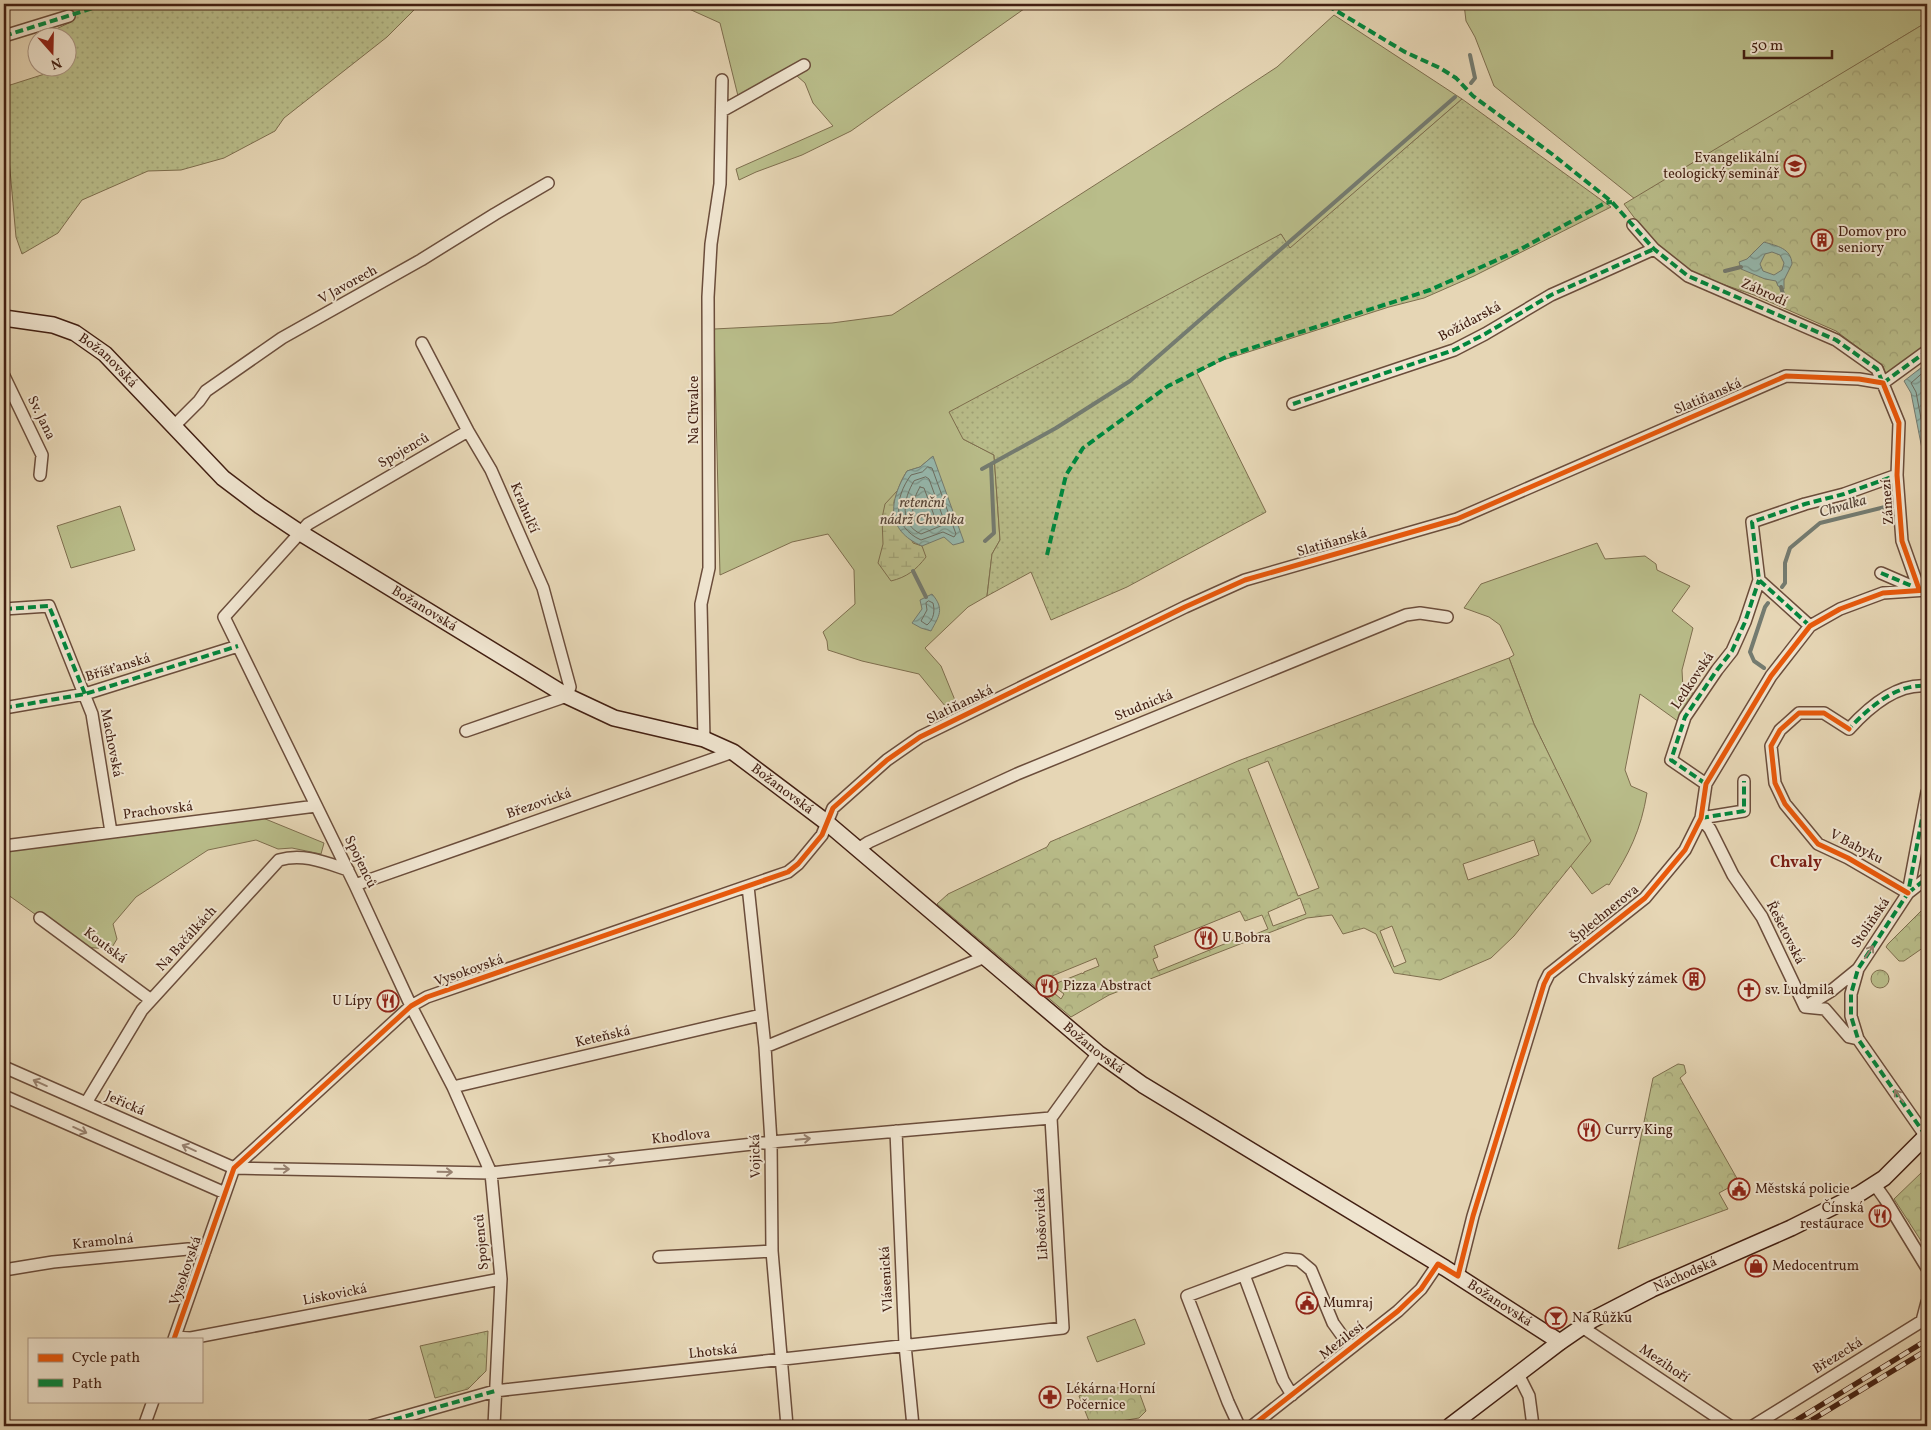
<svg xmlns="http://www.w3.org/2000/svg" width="1931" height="1430" font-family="Vollkorn,serif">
  <defs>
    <pattern id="forest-crowns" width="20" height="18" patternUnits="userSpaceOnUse" patternTransform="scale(1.25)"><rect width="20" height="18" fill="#b9bd8a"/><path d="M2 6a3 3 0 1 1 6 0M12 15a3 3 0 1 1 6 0" fill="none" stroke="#a0a276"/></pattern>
    <pattern id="wetland-marsh" width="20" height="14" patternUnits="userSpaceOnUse" patternTransform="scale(1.25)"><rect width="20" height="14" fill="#b9bd8a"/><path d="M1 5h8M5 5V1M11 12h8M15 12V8" fill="none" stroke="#a0a276"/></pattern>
    <pattern id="garden-dots" width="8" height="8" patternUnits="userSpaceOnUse" patternTransform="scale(1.25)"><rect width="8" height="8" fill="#b9bd8a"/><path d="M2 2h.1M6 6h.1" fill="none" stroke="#a0a276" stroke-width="1.8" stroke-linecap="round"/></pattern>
    <pattern id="water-waves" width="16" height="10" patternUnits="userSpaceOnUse" patternTransform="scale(1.25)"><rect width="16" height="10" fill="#96b9ae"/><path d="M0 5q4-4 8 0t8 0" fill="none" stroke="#7c968c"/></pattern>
  </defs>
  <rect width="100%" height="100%" fill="#e6d6b5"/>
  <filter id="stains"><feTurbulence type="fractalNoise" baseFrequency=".004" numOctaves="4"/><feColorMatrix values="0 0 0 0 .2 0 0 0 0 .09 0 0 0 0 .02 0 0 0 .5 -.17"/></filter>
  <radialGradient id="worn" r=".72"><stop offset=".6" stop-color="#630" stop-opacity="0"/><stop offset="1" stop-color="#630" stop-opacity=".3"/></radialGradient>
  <path fill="#b9bd8a" stroke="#7e6e4e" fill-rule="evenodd" d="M678 4H1031L851 131 802 155 756 172 739 180 736 169 833 126 813 103 805 83 789 69 738 96 720 23Z
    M1464 4H1927V22L1635 199 1494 86 1475 37 1466 21Z
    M1334 15 1462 99 1290 249 1281 234 963 439 994 455 1000 540 992 554 987 596 968 607 925 648 941 666 959 710 950 712 919 674 862 661 828 650 827 641 823 632 855 604 854 570 828 534 792 542 720 575 714 329 832 323 892 315 1187 126 1277 67ZM932 457 893 517C894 500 898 485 907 471L920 467Z
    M120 506 135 550 71 568 57 526Z
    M1597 543 1605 559 1645 556 1656 564 1657 570 1690 586 1672 611 1693 628 1682 670 1683 689 1695 694 1679 722 1640 694 1625 770 1631 786 1647 793C1641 830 1629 854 1609 885L1607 884 1592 894 1570 865 1590 840 1534 724 1509 658 1514 655 1500 625 1489 617 1464 608 1481 584Z
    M263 818 324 843 321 854 292 848 278 849 256 840 208 850 136 897 113 924 117 939 111 949 81 947 4 892V851Z
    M1135 1319 1145 1344 1097 1362 1087 1337Z"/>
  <path fill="url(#forest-crowns)" stroke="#7e6e4e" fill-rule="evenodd" d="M1927 22V344L1886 375 1883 366 1836 331 1754 295 1693 274 1654 244 1624 204Z
    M1509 658 1534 724 1591 841 1514 936 1491 958 1440 980 1394 973 1376 934 1364 928 1343 934 1332 915 1307 918 1109 995 1071 1017 937 904 948 894 1047 847 1050 842 1238 761ZM1268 761 1319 888 1298 896 1248 769ZM1534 840 1539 855 1468 880 1463 864ZM1300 898 1306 914 1273 926 1268 912ZM1240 911 1245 921 1262 915 1268 929 1241 940 1239 938 1158 971 1153 959 1158 957 1154 946ZM1392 926 1406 962 1394 967 1380 931ZM1096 958 1099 966 1084 972 1083 974 1082 973 1052 985 1064 994 1061 999 1040 981Z
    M1927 905V945L1904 961H1899L1886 947 1888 944Z
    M1871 979a9 9 0 1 1 18 0a9 9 0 1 1-18 0Z
    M1678 1064 1684 1065 1686 1073 1680 1078 1739 1182 1719 1193 1728 1209 1618 1249 1653 1078Z
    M1927 1171V1250L1894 1199 1922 1172Z
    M488 1331 486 1371 468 1389 435 1398 420 1346Z
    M1132 1386 1138 1389 1146 1411 1139 1418 1091 1426 1079 1396 1099 1387 1108 1389Z"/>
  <path fill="url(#wetland-marsh)" stroke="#7e6e4e" d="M898 490 894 503 913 543 922 546 926 557C916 570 907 577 891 581L878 563 883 544 882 518 885 504Z"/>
  <path fill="url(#garden-dots)" stroke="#7e6e4e" d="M65 4H418L417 7 387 37 284 118 275 131 224 158 181 170 148 171 82 200 58 233 22 254 16 237 9 159V140L4 114V87L54 71 53 68H68V38L42 37 41 36 71 22Z
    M1462 99 1611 207 1474 276 1424 298 1389 307 1220 361 1197 373 1266 512 1127 587 1051 620 1031 572 987 596 992 554 1000 540 994 455 963 439 949 412 1281 234 1290 248Z"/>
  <path fill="url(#water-waves)" stroke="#747b70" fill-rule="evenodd" d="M1764 242C1777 246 1791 248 1792 264L1784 280V289L1778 286 1776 281 1765 279 1741 269 1739 262 1747 259ZM1772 252 1780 255 1784 263 1782 270 1774 275 1763 271 1760 264 1765 254Z
    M1927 363V462L1924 459 1911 393 1904 381Z
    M933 456 964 542 953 545 944 537 922 546C885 530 889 501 907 471L920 467Z
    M932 594C945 609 939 616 931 631L921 628 912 623 922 609 920 600Z"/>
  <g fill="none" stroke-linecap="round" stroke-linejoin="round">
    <path stroke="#6c6c60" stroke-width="1" d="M1927 369 1911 383 1916 392 1927 450
      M928 467 932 468 956 534 954 537 943 532 921 540C892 527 894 498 911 475L922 472Z
      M926 477 929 479 945 523 943 525 921 534C899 524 903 499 914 481Z
      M920 487 924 488 935 518 934 521 922 525C907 517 913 499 920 487Z
      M929 601 933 603C935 611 934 619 927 625L921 621 927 610 926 603Z"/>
    <path stroke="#747b70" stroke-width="4" d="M1470 55 1475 78 1471 83
      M1725 271 1741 267
      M1781 287 1785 301
      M982 469 1056 428 1130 381 1455 97
      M985 541 994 533 991 464
      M913 571 926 597
      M1782 587 1785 583V563L1790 548 1820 523 1889 506
      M1764 668 1754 661 1750 652 1765 607 1768 603"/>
    <g stroke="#6b4d3b" stroke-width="14">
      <path id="street" d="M4 36 69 16
        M722 111 804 65
        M1633 225 1654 249 1688 276 1836 340 1877 369 1899 423 1897 475 1902 541 1919 589
        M422 343 468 431 491 470 543 588 570 687 567 696 466 731
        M4 376 42 455 40 475
        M1883 383 1927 351
        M1293 404 1454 350 1485 334 1551 295 1654 249
        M174 426 199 401 206 391 282 338 421 260 495 214 548 183
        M468 431 308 524 224 617 355 885 411 1006 453 1087 491 1173 501 1279 494 1426
        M1881 573 1918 589
        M4 609 49 606 92 714 111 832
        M1810 626 1759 580 1752 522 1805 504 1844 494 1897 475
        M4 708 85 694 238 646
        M704 739 701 604 709 568 708 297 711 244 720 184 722 80
        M1744 781V811L1701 818 1710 829 1733 875 1762 917 1805 1007 1831 991 1858 969
        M1706 784 1671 760 1685 717 1717 670 1732 651 1745 622 1759 580
        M1927 792 1908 893 1858 969 1851 994V1016L1858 1039 1927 1138
        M4 846 316 806
        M858 849 869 842 1017 774 1406 615 1420 613 1447 617
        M355 885 733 752
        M748 886 765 1047 771 1142 772 1251 787 1426
        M1908 893 1848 858 1818 844 1785 804 1775 783 1771 746 1780 730 1799 713H1824L1849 729C1868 708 1897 683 1927 686
        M1908 893 1927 878
        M40 918 151 1000
        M1805 1007 1825 1009 1849 1037 1858 1039
        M765 1047 985 957
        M4 1067 234 1168 491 1173 771 1142 1051 1118
        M453 1087 761 1015
        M4 1096 225 1193
        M86 1103 142 1010 279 860C303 853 324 862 348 870
        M1051 1118 1098 1053
        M896 1131 905 1345 913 1426
        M1875 1185 1885 1199 1927 1268
        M659 1257 772 1251
        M4 1270 53 1262 188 1249 205 1251
        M1244 1275 1283 1380 1292 1395
        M1458 1276 1473 1216 1544 984 1549 974 1645 898 1685 850 1701 818 1706 784 1771 676 1810 626 1840 609 1883 593 1927 590
        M1582 1327 1730 1426
        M175 1337 191 1338 501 1279
        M174 1339 234 1168 411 1006 427 997 788 872 798 864 822 835 833 808 887 760 920 737 1185 607 1245 580 1457 519 1786 376 1859 379 1883 383
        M1518 1374 1529 1396 1533 1426
        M144 1426 153 1401
        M371 1426 495 1391 1063 1328 1051 1118
        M1239 1426 1228 1402 1187 1296 1286 1259 1299 1260 1311 1270 1333 1323 1351 1348
        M1252 1426 1398 1311 1421 1289 1438 1264
        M1753 1426 1922 1321 1927 1302"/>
    </g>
    <g stroke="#421f12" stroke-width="18">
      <g id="secondary">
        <path id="s1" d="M4 318 53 325 75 333 105 354 223 478 260 506 299 532 567 696 614 718 704 739 733 752 826 822 1098 1053 1143 1085 1445 1268 1560 1342"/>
        <path id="s2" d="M1450 1426 1560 1342 1592 1320 1652 1289 1791 1228 1859 1194 1884 1178 1927 1135"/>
      </g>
    </g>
    <use href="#street" stroke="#efe4cf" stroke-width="11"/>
    <use href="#secondary" stroke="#efe4cf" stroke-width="15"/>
    <g stroke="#421f12" stroke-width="5.5">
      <path id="rail" d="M1787 1426 1927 1340
        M1802 1426 1927 1350"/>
    </g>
    <use href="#rail" stroke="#efe4cf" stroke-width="4" stroke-dasharray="11" stroke-linecap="butt"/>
    <path stroke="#00873e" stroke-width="4" stroke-dasharray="8 4" stroke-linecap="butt" d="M1331 4 1330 7 1405 52 1440 68 1456 78 1473 96 1552 154 1612 202 1654 249 1688 276 1836 340 1877 369 1884 386
      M4 36 106 4
      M1883 383 1927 351
      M1293 404 1454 350 1485 334 1551 295 1654 249
      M1047 555 1066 475 1083 448 1168 386 1230 355 1430 290 1519 250 1605 203 1612 202
      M1881 573 1919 589
      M4 609 49 606 85 694
      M1810 626 1759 580 1752 522 1805 504 1844 494 1897 475
      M4 708 85 694 238 646
      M1846 727 1849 729C1868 708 1897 683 1927 686
      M1706 784 1671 760 1685 717 1717 670 1732 651 1745 622 1759 580
      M1701 818 1744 811V781
      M1908 893 1927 878
      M1926 1136 1858 1039 1851 1016V994L1858 969 1908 893 1927 792
      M371 1426 495 1391"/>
    <g stroke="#efe4cf" stroke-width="8">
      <path id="cycleway" d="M1883 383 1899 423 1897 475 1902 541 1919 589
        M1849 729 1824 713H1799L1780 730 1771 746 1775 783 1785 804 1818 844 1848 858 1908 893
        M174 1339 234 1168 411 1006 427 997 788 872 798 864 822 835 833 808 887 760 920 737 1185 607 1245 580 1457 519 1786 376 1859 379 1883 383
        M1252 1426 1398 1311 1421 1289 1438 1264 1458 1276 1473 1216 1544 984 1549 974 1645 898 1685 850 1701 818 1706 784 1771 676 1810 626 1840 609 1883 593 1927 590"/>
    </g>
    <use href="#cycleway" stroke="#e8590c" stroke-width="5"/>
  </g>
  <defs><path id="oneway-shaft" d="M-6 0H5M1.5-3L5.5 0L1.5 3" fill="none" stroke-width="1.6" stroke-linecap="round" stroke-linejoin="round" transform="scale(1.25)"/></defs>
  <g stroke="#988270">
    <use href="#oneway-shaft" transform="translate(1869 952) rotate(-56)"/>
    <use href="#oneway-shaft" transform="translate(40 1083) rotate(-156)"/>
    <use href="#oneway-shaft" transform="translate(1899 1096) rotate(-125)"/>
    <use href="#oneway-shaft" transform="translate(80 1130) rotate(24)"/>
    <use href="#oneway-shaft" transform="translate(803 1139) rotate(-5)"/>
    <use href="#oneway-shaft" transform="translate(189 1148) rotate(-156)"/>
    <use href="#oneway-shaft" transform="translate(607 1160) rotate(-6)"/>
    <use href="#oneway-shaft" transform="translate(282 1169) rotate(1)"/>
    <use href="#oneway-shaft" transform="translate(445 1172) rotate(1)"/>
  </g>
  <defs>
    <g id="school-ring" transform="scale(1.125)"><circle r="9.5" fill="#efe4cf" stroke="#8f2418" stroke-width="1.5"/><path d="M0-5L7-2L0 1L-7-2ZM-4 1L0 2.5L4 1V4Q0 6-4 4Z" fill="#8f2418"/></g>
    <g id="building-ring" transform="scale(1.125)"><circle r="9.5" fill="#efe4cf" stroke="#8f2418" stroke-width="1.5"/><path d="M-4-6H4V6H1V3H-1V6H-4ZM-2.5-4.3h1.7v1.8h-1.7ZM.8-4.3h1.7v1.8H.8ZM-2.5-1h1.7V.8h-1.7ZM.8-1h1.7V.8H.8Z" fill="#8f2418"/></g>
    <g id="restaurant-ring" transform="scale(1.125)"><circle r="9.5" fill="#efe4cf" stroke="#8f2418" stroke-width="1.5"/><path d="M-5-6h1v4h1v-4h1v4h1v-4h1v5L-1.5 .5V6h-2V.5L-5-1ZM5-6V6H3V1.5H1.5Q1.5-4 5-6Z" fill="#8f2418"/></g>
    <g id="church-ring" transform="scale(1.125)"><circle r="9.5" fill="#efe4cf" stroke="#8f2418" stroke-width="1.5"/><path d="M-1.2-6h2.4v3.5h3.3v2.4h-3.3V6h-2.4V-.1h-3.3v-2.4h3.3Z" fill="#8f2418"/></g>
    <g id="civic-ring" transform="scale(1.125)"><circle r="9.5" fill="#efe4cf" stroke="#8f2418" stroke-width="1.5"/><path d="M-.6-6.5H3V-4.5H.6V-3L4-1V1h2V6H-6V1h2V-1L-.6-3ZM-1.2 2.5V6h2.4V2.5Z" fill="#8f2418"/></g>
    <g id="shop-ring" transform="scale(1.125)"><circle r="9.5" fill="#efe4cf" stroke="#8f2418" stroke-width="1.5"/><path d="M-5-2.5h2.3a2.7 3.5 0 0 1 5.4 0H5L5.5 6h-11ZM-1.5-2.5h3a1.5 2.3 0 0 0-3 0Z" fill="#8f2418"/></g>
    <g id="bar-ring" transform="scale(1.125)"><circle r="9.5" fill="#efe4cf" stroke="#8f2418" stroke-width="1.5"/><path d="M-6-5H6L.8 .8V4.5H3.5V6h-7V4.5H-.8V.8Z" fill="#8f2418"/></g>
    <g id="pharmacy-ring" transform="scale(1.125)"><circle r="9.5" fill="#efe4cf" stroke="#8f2418" stroke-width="1.5"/><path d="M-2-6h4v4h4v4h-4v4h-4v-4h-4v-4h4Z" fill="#8f2418"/></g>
  </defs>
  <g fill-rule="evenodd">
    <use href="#school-ring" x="1795" y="166"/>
    <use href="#building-ring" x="1822" y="240"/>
    <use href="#restaurant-ring" x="1206" y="938"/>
    <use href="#building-ring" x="1694" y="979"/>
    <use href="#restaurant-ring" x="1047" y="986"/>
    <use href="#church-ring" x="1749" y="990"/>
    <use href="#restaurant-ring" x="388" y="1001"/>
    <use href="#restaurant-ring" x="1589" y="1130"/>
    <use href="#civic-ring" x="1739" y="1189"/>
    <use href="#restaurant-ring" x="1880" y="1216"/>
    <use href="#shop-ring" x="1756" y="1266"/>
    <use href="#civic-ring" x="1307" y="1303"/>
    <use href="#bar-ring" x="1556" y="1318"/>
    <use href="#pharmacy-ring" x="1050" y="1397"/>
  </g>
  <g text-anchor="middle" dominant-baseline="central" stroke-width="4" stroke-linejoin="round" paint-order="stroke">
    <g font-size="14" fill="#421f12" stroke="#efe4cf" text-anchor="start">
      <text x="1779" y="158" text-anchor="end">Evangelikální<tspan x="1779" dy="16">teologický seminář</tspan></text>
      <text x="1838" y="232">Domov pro<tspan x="1838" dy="16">seniory</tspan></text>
      <text x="1222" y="938">U Bobra</text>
      <text x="1678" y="979" text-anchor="end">Chvalský zámek</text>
      <text x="1063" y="986">Pizza Abstract</text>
      <text x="1765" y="990">sv. Ludmila</text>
      <text x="372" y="1001" text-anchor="end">U Lípy</text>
      <text x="1605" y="1130">Curry King</text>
      <text x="1755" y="1189">Městská policie</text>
      <text x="1864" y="1208" text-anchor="end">Čínská<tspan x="1864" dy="16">restaurace</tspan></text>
      <text x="1772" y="1266">Medocentrum</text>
      <text x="1323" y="1303">Mumraj</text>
      <text x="1572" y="1318">Na Růžku</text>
      <text x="1066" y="1389">Lékárna Horní<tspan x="1066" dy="16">Počernice</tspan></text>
    </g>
    <g font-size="14" fill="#421f12" stroke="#efe4cf">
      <text transform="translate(348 285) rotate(-29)">V Javorech</text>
      <text transform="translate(1764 293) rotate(24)">Zábrodí</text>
      <text transform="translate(1470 322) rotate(-28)">Božídarská</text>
      <text stroke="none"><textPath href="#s1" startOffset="116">Božanovská</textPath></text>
      <text transform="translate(1708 397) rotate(-23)">Slatiňanská</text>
      <text transform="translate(694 410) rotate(-90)">Na Chvalce</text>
      <text transform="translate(41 418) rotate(64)">Sv. Jana</text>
      <text transform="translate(404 451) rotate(-30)">Spojenců</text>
      <text transform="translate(1888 502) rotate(-94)">Zámezí</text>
      <text transform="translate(524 508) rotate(67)">Krahulčí</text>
      <text transform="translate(1332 543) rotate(-16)">Slatiňanská</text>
      <text stroke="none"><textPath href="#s1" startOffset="521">Božanovská</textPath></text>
      <text transform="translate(118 668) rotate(-17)">Bříšťanská</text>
      <text transform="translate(1693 681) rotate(-56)">Ledkovská</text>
      <text transform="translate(960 705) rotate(-26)">Slatiňanská</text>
      <text transform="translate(1144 706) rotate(-22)">Studnická</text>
      <text transform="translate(111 743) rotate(79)">Machovská</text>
      <text stroke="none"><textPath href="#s1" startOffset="926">Božanovská</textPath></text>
      <text transform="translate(539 804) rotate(-19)">Březovická</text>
      <text transform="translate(158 811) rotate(-7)">Prachovská</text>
      <text transform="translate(1856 847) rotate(28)">V Babyku</text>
      <text transform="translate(360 862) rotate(64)">Spojenců</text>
      <text transform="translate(1605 914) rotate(-39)">Šplechnerova</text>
      <text transform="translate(1871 923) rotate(-56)">Stoliňská</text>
      <text transform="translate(1785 933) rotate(63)">Řešetovská</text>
      <text transform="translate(187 939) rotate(-48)">Na Bačálkách</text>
      <text transform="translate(105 946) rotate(37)">Koutská</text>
      <text transform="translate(469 971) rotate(-19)">Vysokovská</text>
      <text transform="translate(603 1037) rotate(-13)">Keteňská</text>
      <text stroke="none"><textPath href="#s1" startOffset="1331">Božanovská</textPath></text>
      <text transform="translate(125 1104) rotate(24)">Jeřická</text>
      <text transform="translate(681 1137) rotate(-6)">Khodlova</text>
      <text transform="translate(756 1156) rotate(-91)">Vojická</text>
      <text transform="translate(1042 1224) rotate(-93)">Libošovická</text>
      <text transform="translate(103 1242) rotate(-6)">Kramolná</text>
      <text transform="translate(482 1242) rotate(-95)">Spojenců</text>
      <text transform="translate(186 1271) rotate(-71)">Vysokovská</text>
      <text stroke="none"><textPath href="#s2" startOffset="281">Náchodská</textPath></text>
      <text transform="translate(887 1279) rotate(-93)">Vlásenická</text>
      <text transform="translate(335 1295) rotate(-11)">Lískovická</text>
      <text stroke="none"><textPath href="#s1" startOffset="1811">Božanovská</textPath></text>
      <text transform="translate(1342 1341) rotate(-38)">Mezilesí</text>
      <text transform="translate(713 1352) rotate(-6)">Lhotská</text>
      <text transform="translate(1838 1356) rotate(-32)">Březecká</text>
      <text transform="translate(1664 1364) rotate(34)">Mezihoří</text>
    </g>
    <g font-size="15" font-style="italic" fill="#574639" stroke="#efe4cf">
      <text x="922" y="503">retenční<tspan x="922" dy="17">nádrž Chvalka</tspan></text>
      <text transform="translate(1843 507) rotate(-16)">Chvalka</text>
    </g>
    <g font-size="16" font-weight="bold" fill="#7a1f14" stroke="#efe4cf">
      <text x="1796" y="863">Chvaly</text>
    </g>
  </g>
  <rect width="1931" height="1430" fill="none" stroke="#e6d6b5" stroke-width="20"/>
  <rect x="5" y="5" width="1921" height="1420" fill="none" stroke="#421f12" stroke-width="2.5"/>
  <rect x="10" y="10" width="1911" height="1410" fill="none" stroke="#421f12"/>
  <rect x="28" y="1338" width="175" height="65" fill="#efe4cf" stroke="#aa9583"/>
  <rect x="38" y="1354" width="25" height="8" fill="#e8590c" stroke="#aa9583"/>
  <text x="72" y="1362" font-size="15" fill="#421f12">Cycle path</text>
  <rect x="38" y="1379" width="25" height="8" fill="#00873e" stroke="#aa9583"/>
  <text x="72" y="1388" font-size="15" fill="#421f12">Path</text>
  <g transform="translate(52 52) rotate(160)"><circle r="24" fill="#efe4cf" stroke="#aa9583"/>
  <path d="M0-4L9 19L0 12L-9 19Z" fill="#8f2418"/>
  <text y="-8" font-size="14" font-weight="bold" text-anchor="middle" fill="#421f12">N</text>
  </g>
  <path d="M1744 50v8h88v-8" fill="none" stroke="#421f12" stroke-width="2.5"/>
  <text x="1751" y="50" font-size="15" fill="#421f12" stroke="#efe4cf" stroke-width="4" paint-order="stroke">50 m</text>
  <rect width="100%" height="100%" filter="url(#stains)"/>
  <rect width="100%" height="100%" fill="url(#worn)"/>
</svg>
